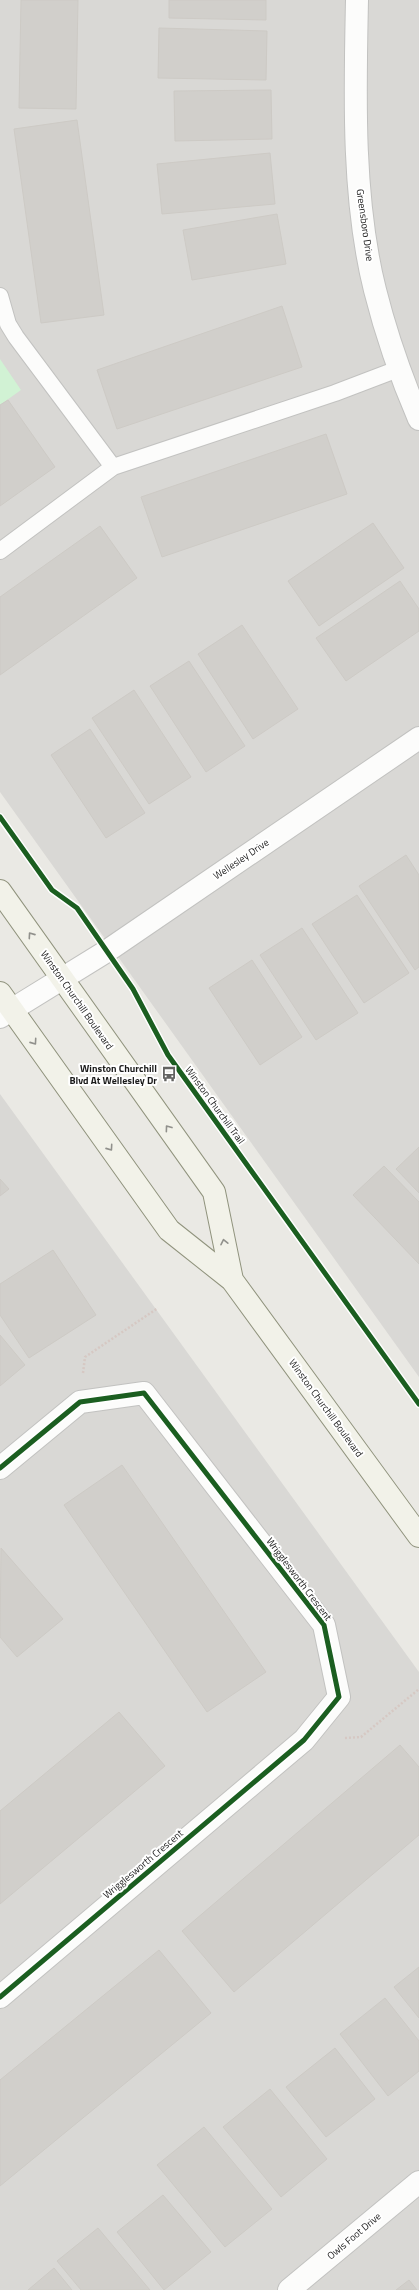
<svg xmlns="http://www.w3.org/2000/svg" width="419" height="2290" font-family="'Titillium Web',sans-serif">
  <rect width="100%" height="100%" fill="#eae9e4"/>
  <path fill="#d9d8d5" d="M0 0H419V1377L0 792Z
    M0 1094 419 1672V2290H0Z"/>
  <path fill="#d1f2d4" d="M0 359 21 390 0 405Z"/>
  <path fill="#d1cfcb" stroke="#cdcac5" d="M21 0H78L76 109 19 108Z
    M169 0H266V20L169 18Z
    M159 28 267 31 266 80 158 78Z
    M271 90 272 139 175 141 174 91Z
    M77 120 104 315 41 323 14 129Z
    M270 153 275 204 162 214 157 164Z
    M277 214 286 264 192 280 183 230Z
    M282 306 302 367 117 429 97 370Z
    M8 400 55 467 0 506V405Z
    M326 434 347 494 162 557 141 497Z
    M373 523 404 568 319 626 288 581Z
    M100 526 137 578 0 675V597Z
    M400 581 419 609V631L346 681 316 638Z
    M242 625 298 709 253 739 198 654Z
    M189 661 245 746 206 772 150 686Z
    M134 690 191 777 149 804 92 718Z
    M90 729 145 813 106 838 51 755Z
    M406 855 419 875V967L415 970 359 886Z
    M357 895 409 973 364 1003 312 924Z
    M302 928 358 1013 316 1040 260 955Z
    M252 960 302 1037 260 1065 209 988Z
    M419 1147V1193L396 1169Z
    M384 1166 419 1202V1264L353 1195Z
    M0 1179 9 1189 0 1196Z
    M53 1250 96 1315 29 1358 0 1315V1284Z
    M0 1335 25 1365 0 1386Z
    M122 1465 266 1672 207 1712 64 1505Z
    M1 1548 63 1619 17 1657 0 1637Z
    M119 1712 165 1766 0 1904V1811Z
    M400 1745 419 1767V1835L234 1992 182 1931Z
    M159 1950 211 2013 0 2186V2080Z
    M419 1967V2018L394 1987Z
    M385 1998 419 2041V2071L388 2096 340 2034Z
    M335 2048 375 2099 326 2137 286 2087Z
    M270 2089 327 2159 281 2197 223 2127Z
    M204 2127 272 2209 225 2247 157 2165Z
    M163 2195 211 2252 164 2290 117 2232Z
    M98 2228 150 2290H81L57 2261Z
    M54 2268 72 2290H28Z
    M409 2280 417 2290H396Z"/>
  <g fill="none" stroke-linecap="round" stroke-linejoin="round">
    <g stroke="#c2c2c0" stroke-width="18">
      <path id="service" d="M0 296 8 324 16 337 113 467 0 551
        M113 467 335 393 398 369"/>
    </g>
    <g stroke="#c2c2c0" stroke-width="24">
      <path id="minor" d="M0 1468 80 1402 144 1393 324 1625 339 1697 304 1740 0 1997
        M289 2290 419 2182"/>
    </g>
    <g stroke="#c2c2c0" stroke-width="24">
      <path id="tertiary" d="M357 0C355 93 352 199 375 290 386 334 401 377 419 419
        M0 1017 107 951 419 738"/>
    </g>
    <g stroke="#90937d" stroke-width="24">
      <path id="secondary" d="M0 891 214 1192 232 1280
        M0 993 169 1230 232 1280 419 1536"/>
    </g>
    <path stroke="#d6c8c3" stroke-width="2.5" stroke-dasharray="2 2" stroke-linecap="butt" d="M83 1373 85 1357 158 1308
      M345 1738 361 1737 419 1689"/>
    <use href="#service" stroke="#fcfcfb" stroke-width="16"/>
    <use href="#minor" stroke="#fcfcfb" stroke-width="22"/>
    <use href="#tertiary" stroke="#fcfcfb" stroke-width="22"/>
    <use href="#secondary" stroke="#f2f2e9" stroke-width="22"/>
    <g stroke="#fff" stroke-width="8">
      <path id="cycleway" d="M0 817 52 890 77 908 133 989 168 1055 419 1404
        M0 1468 80 1402 144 1393 324 1625 339 1697 304 1740 0 1997"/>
    </g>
    <use href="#cycleway" stroke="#1b5e20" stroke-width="5"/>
  </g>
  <defs><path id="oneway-chevron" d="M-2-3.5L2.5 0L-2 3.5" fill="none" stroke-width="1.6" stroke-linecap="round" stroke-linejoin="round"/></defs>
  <g stroke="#91918c">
    <use href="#oneway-chevron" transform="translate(31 935) rotate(-125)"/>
    <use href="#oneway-chevron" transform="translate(34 1042) rotate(55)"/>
    <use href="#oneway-chevron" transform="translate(168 1128) rotate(-126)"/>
    <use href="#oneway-chevron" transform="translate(110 1148) rotate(55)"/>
    <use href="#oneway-chevron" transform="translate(224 1242) rotate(-102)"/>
  </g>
  <defs>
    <g id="bus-bare" transform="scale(1.2)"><path d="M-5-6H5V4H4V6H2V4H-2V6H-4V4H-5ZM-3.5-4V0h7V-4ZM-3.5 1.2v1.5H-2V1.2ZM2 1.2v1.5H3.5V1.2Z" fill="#636361" stroke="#fff" stroke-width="2.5" paint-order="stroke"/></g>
  </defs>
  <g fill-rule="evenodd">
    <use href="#bus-bare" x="169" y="1074"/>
  </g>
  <g text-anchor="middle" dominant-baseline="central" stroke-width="4" stroke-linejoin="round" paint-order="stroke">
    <g font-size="10" fill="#1b1b1b" stroke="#fff">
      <text transform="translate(365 225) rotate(82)">Greensboro Drive</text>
      <text transform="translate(241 859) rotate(-34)">Wellesley Drive</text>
      <text transform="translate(77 1000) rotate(55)">Winston Churchill Boulevard</text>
      <text transform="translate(215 1105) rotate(54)">Winston Churchill Trail</text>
      <text transform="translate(326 1408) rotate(54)">Winston Churchill Boulevard</text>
      <text transform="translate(299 1579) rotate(53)">Wrigglesworth Crescent</text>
      <text transform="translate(143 1864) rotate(-40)">Wrigglesworth Crescent</text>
      <text transform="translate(354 2236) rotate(-40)">Owls Foot Drive</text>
    </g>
    <g font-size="10" font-weight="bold" fill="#1b1b1b" stroke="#fff" text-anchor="end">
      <text x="157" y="1068">Winston Churchill<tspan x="157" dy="12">Blvd At Wellesley Dr</tspan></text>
    </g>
  </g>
</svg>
